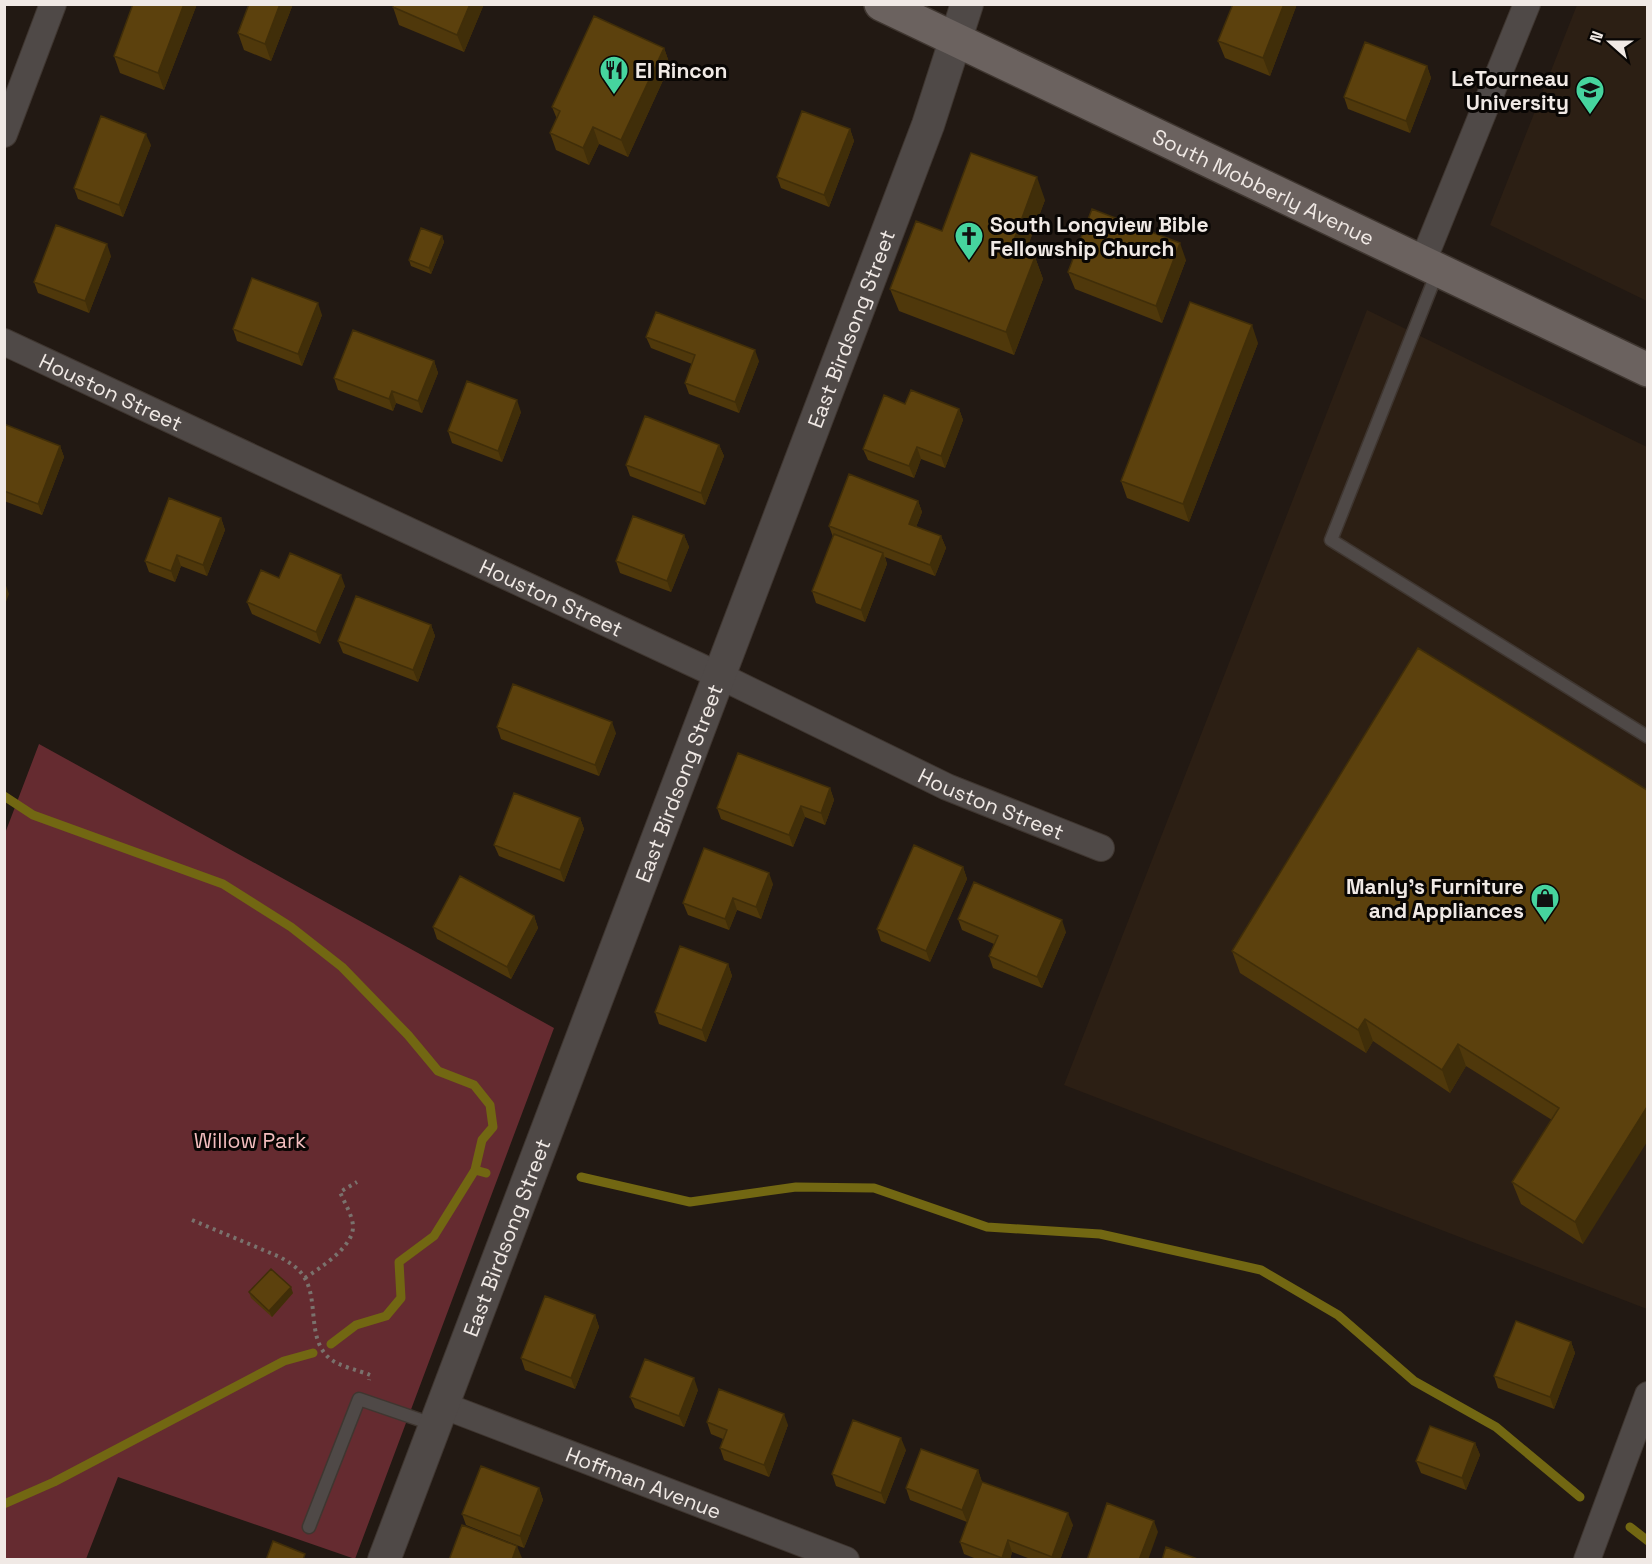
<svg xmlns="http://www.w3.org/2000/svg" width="1652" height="1564" font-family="'Space Grotesk',sans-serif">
  <rect width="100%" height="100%" fill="#221913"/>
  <path fill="#2c1f14" d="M1577 5H1647V301L1490 225Z
    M1367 310 1647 447V1309L1064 1085Z"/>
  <path fill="#652b30" d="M39 744 554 1028 355 1559 118 1477 86 1559H5L4 836Z"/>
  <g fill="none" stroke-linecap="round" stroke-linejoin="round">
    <path stroke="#726712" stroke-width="9" d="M4 796 33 815 223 884 291 927 342 967 408 1035 438 1071 474 1085 490 1105 493 1127 482 1140 475 1170
      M581 1177 690 1202 796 1187 874 1188 987 1227 1100 1234 1261 1270 1338 1315 1414 1381 1496 1427 1580 1497
      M331 1344 356 1325 386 1316 401 1298 399 1262 434 1236 475 1170 486 1173
      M4 1504 54 1482 284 1361 313 1353
      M1630 1527 1648 1541"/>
    <g stroke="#3f3630" stroke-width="15">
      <path id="service" d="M1438 270 1331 540 1648 737
        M309 1527 359 1399 435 1425"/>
    </g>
    <g stroke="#3f3630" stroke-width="28">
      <g id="minor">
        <path d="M4 134 53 4"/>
        <path d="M1423 261 1527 4"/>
        <path id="s1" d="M4 342 718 675 947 787 1101 848"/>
        <path id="s2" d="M442 1405 846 1560"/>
        <path d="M1587 1560 1648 1395"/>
      </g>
    </g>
    <g stroke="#3f3630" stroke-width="34">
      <g id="tertiary">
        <path id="s3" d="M384 1560 928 125 967 4"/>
      </g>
    </g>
    <g stroke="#3f3630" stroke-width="36">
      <g id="secondary">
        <path id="s4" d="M881 4 1648 370"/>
      </g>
    </g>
    <path stroke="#7a726d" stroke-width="4" stroke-dasharray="3 4.5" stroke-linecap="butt" d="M192 1220 280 1257C288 1262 296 1266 302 1274 320 1297 306 1336 328 1357 337 1366 358 1370 370 1375L369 1380
      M305 1278C320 1268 353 1247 353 1227 353 1216 344 1202 340 1192L357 1182"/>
    <use href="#service" stroke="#4f4947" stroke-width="12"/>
    <use href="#minor" stroke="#4f4947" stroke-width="26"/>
    <use href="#tertiary" stroke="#4f4947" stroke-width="32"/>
    <use href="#secondary" stroke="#6b625f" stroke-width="33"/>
  </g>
  <path fill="#4f380b" d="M133 4H197L164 90 120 73 114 56Z
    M293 4 271 61 244 50 238 33Z
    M484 4 464 52 399 25 393 7Z
    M1297 4 1270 76 1225 58 1218 41Z
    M664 48 670 65 628 157 599 144 589 165 556 150 550 133 557 119 552 107Z
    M1427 66 1431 78 1410 133 1348 109 1344 97Z
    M850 129 854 141 829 207 781 188 777 177Z
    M151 145 123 217 78 199 74 188Z
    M1045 200 1025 253 1035 257 1043 279 1014 355 899 311 890 289 942 231Z
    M442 236 444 242 431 274 411 266 409 260Z
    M111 256 89 313 38 293 34 282Z
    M1186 260 1162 323 1075 289 1068 272Z
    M322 315 302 366 237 341 233 329Z
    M646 337 759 361 739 413 689 394 685 383 692 364 651 348Z
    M1258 343 1189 522 1127 498 1121 481Z
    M434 361 438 373 422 413 396 403 393 411 338 390 334 378Z
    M905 404 959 409 963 420 945 468 921 459 914 478 868 460 863 449Z
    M521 412 502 462 452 443 448 431Z
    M4 424 60 446 64 457 42 515 4 501Z
    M719 445 724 456 705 505 630 476 626 465Z
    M918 501 922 512 916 527 941 536 946 548 935 576 885 557 887 564 865 622 816 603 812 591 833 537 829 526Z
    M221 518 225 530 207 576 181 566 175 582 149 572 145 561Z
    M684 535 689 547 671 592 620 573 616 561Z
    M279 578 345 586 320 644 252 614 247 602Z
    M431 625 435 636 418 682 343 653 338 641Z
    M497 727 616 733 599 776 501 739Z
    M830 788 834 800 825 825 805 817 793 847 721 819 717 808Z
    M1647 790 1583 1244 1521 1204 1512 1182 1552 1120 1466 1066 1450 1093 1373 1041 1366 1053 1240 973 1232 951Z
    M580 818 584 829 564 882 499 856 494 845Z
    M963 867 967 879 930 962 881 941 877 929Z
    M773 884 761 919 737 910 729 930 688 915 683 903Z
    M534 916 538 928 511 979 437 939 433 927Z
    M958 919 1066 932 1042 988 993 968 989 956 994 944 962 930Z
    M728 964 732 976 706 1042 659 1024 655 1012Z
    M249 1292 293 1293 272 1317 251 1298Z
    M595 1315 599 1327 575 1389 525 1370 521 1358Z
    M1571 1342 1575 1353 1554 1409 1498 1388 1494 1376Z
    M698 1390 684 1427 635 1408 630 1397Z
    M707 1422 788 1425 769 1477 724 1460 720 1448 723 1439 711 1434Z
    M1475 1443 1480 1455 1466 1490 1421 1473 1416 1461Z
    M906 1450 885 1504 836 1486 832 1474Z
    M978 1470 982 1482 1073 1525 1060 1560H1033L1012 1552 1010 1560H979L964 1554 960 1542 980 1486 967 1522 910 1500 906 1488Z
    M539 1488 543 1500 524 1548 466 1525 462 1514Z"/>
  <path fill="#402e09" d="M184 4H197L164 90 158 73Z
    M280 4H293L271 61 265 44Z
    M470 4H484L464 52 457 35Z
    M1284 4H1297L1270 76 1263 58Z
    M664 48 670 65 628 157 621 140Z
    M1427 66 1431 78 1410 133 1406 121Z
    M593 127 599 144 589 165 583 148Z
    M850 129 854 141 829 207 824 195Z
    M146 134 151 145 123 217 119 205Z
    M1037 177 1045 200 1019 270 1011 248Z
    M442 236 444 242 431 274 429 268Z
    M1180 243 1186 260 1162 323 1156 306Z
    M107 244 111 256 89 313 85 301Z
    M1035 257 1043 279 1014 355 1006 332Z
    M318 303 322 315 302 366 298 354Z
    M1252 325 1258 343 1189 522 1183 504Z
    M755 350 759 361 739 413 735 402Z
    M434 361 438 373 422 413 418 401Z
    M392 391 396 403 393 411 389 399Z
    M517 400 521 412 502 462 498 451Z
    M959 409 963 420 945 468 941 456Z
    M719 445 724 456 705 505 701 493Z
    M60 446 64 457 42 515 38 504Z
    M917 447 921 459 914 478 909 466Z
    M918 501 922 512 913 535 909 524Z
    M221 518 225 530 207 576 203 565Z
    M684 535 689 547 671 592 667 581Z
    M941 536 946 548 935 576 930 565Z
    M883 553 887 564 865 622 861 610Z
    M177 555 181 566 175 582 171 571Z
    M341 575 345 586 320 644 316 632Z
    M5 583 9 594 4 607V584Z
    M431 625 435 636 418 682 413 670Z
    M612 722 616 733 599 776 595 765Z
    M830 788 834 800 825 825 821 813Z
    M801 806 805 817 793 847 789 835Z
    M580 818 584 829 564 882 560 870Z
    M963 867 967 879 930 962 926 951Z
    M769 873 773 884 761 919 756 907Z
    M733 898 737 910 729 930 725 919Z
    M534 916 538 928 511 979 507 967Z
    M1062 920 1066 932 1042 988 1037 977Z
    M728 964 732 976 706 1042 702 1030Z
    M1365 1019 1373 1041 1366 1053 1358 1030Z
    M1458 1044 1466 1066 1450 1093 1442 1070Z
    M1647 1107V1142L1583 1244 1575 1222Z
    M291 1287 293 1293 272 1317 269 1311Z
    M595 1315 599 1327 575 1389 571 1378Z
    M1571 1342 1575 1353 1554 1409 1550 1397Z
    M694 1378 698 1390 684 1427 679 1416Z
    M784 1414 788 1425 769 1477 764 1465Z
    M901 1438 906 1450 885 1504 881 1493Z
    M1475 1443 1480 1455 1466 1490 1462 1478Z
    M978 1470 982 1482 967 1522 962 1510Z
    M539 1488 543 1500 524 1548 520 1536Z
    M1068 1513 1073 1525 1060 1560H1053L1052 1557Z
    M1154 1521 1158 1532 1148 1560H1139Z
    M1008 1540 1012 1552 1010 1560H1003L1002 1558Z
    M517 1546 522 1558 521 1560H512Z"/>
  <path fill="#5c410d" stroke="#402e09" stroke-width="1.5" d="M133 4H184L158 73 114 56Z
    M249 4H280L265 44 238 33Z
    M394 4H470L457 35 393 7Z
    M1233 4H1284L1263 58 1218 41Z
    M594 16 664 48 621 140 593 127 583 148 550 133 560 111 552 107Z
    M1365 42 1427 66 1406 121 1344 97Z
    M802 111 850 129 824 195 777 177Z
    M101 116 146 134 119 205 74 188Z
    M971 153 1037 177 1011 248 1035 257 1006 332 890 289 916 221 942 231Z
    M1092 209 1180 243 1156 306 1068 272Z
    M56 225 107 244 85 301 34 282Z
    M421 228 442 236 429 268 409 260Z
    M252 278 318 303 298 354 233 329Z
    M1190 302 1252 325 1183 504 1121 481Z
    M656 312 755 350 735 402 685 383 695 355 646 337Z
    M353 330 434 361 418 401 392 391 389 399 334 378Z
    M467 381 517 400 498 451 448 431Z
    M911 390 959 409 941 456 917 447 909 466 863 449 884 395 905 404Z
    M645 416 719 445 701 493 626 465Z
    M4 424 60 446 38 504 4 491Z
    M849 474 918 501 909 524 941 536 930 565 829 526Z
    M169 498 221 518 203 565 177 555 171 571 145 561Z
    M633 516 684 535 667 581 616 561Z
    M834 534 883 553 861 610 812 591Z
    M290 553 341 575 316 632 247 602 261 570 279 578Z
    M356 596 431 625 413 670 338 641Z
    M1418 648 1647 790V1107L1575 1222 1512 1182 1559 1108 1458 1044 1442 1070 1365 1019 1358 1030 1232 951Z
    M513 684 612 722 595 765 497 727Z
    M738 753 830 788 821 813 801 806 789 835 717 808Z
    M514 793 580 818 560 870 494 845Z
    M914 845 963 867 926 951 877 929Z
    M704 848 769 873 756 907 733 898 725 919 683 903Z
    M460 876 534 916 507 967 433 927Z
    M974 882 1062 920 1037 977 989 956 998 936 958 919Z
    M680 946 728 964 702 1030 655 1012Z
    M271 1269 291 1287 269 1311 249 1292Z
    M545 1296 595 1315 571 1378 521 1358Z
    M1516 1321 1571 1342 1550 1397 1494 1376Z
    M645 1359 694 1378 679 1416 630 1397Z
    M719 1389 784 1414 764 1465 720 1448 727 1430 707 1422Z
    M853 1420 901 1438 881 1493 832 1474Z
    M1430 1426 1475 1443 1462 1478 1416 1461Z
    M921 1449 978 1470 962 1510 906 1488Z
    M481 1466 539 1488 520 1536 462 1514Z
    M982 1482 1068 1513 1052 1557 1008 1540 1002 1558 960 1542Z
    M1107 1503 1154 1521 1139 1560H1087Z
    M462 1525 517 1546 512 1560H449Z
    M273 1541 305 1554 303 1560H266Z
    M1166 1547 1200 1560H1162Z"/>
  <defs>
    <g id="restaurant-pin" transform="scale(1.5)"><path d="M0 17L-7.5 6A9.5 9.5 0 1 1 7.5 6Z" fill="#46d49e" stroke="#090604"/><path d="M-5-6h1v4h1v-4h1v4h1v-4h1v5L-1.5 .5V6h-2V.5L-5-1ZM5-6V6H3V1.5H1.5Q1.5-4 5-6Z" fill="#111"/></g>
    <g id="university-pin" transform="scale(1.5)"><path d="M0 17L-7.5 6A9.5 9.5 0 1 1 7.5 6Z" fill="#46d49e" stroke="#090604"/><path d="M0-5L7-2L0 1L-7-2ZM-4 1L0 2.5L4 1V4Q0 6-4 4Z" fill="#111"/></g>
    <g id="church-pin" transform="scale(1.5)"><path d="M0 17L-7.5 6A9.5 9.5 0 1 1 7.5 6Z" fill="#46d49e" stroke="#090604"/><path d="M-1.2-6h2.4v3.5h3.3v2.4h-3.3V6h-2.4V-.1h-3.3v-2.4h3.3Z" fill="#111"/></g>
    <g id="shop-pin" transform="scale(1.5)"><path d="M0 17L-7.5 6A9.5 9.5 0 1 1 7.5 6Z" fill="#46d49e" stroke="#090604"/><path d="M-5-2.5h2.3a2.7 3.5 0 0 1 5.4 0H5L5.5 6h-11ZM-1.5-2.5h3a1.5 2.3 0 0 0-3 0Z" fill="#111"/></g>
  </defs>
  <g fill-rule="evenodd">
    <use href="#restaurant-pin" x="614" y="70"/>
    <use href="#university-pin" x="1590" y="90"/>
    <use href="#church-pin" x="969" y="236"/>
    <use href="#shop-pin" x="1545" y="898"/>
  </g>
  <g text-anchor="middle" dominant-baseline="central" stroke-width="6" stroke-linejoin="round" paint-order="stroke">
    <g font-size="21" font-weight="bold" fill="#f0e9e5" stroke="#090604" text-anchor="start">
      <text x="635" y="70">El Rincon</text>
      <text x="1569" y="78" text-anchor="end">LeTourneau<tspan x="1569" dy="24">University</tspan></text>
      <text x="990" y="224">South Longview Bible<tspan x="990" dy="24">Fellowship Church</tspan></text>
      <text x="1524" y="886" text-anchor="end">Manly's Furniture<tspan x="1524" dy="24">and Appliances</tspan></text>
    </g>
    <g font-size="21" fill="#f0e9e5" stroke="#090604">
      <text stroke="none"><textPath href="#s4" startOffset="424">South Mobberly Avenue</textPath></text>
      <text stroke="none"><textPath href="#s3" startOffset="1317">East Birdsong Street</textPath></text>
      <text stroke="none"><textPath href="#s1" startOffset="118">Houston Street</textPath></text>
      <text stroke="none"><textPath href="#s1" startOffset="604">Houston Street</textPath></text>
      <text stroke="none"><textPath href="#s3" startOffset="831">East Birdsong Street</textPath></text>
      <text stroke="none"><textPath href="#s1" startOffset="1090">Houston Street</textPath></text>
      <text stroke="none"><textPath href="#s3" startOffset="345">East Birdsong Street</textPath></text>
      <text stroke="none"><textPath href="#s2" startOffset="216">Hoffman Avenue</textPath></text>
    </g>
    <g font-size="21" fill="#f2bdbe" stroke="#090604">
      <text x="250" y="1140">Willow Park</text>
    </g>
  </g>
  <rect width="1652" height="1564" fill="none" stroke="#f0e9e5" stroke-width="12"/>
  <g transform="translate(1610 42) rotate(291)" stroke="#090604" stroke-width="4.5" paint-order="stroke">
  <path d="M0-4.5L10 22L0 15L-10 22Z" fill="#f0e9e5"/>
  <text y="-9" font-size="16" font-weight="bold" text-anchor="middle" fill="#f0e9e5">N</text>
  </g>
</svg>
